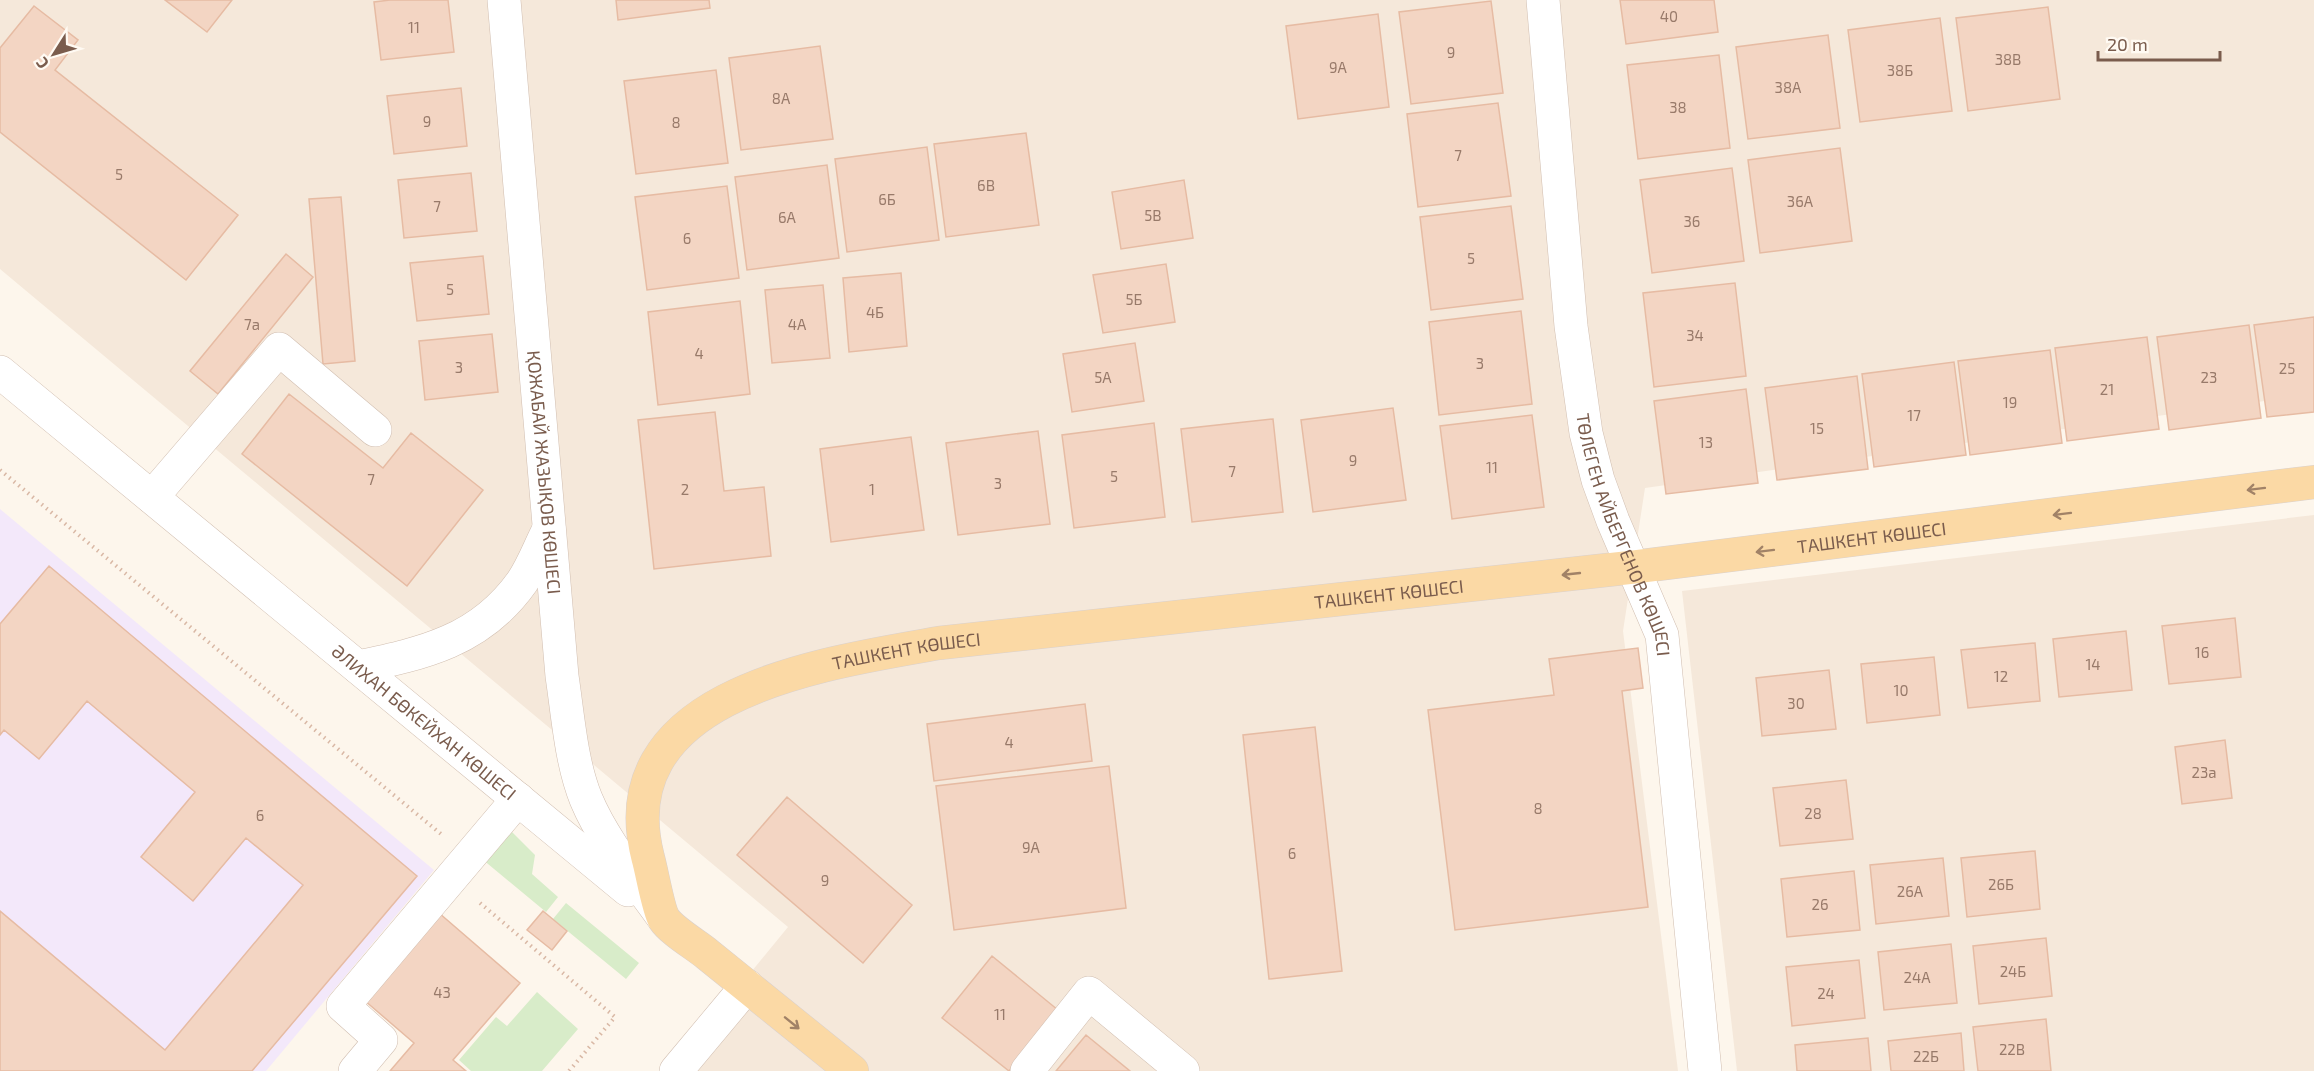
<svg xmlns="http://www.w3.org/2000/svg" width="2314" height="1071" font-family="'Exo 2',sans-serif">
  <rect width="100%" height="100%" fill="#fdf6ec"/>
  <path fill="#f5e8da" d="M0 0H2314V394L1645 488 1623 631 1678 1071H670L788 927 0 269Z
    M2314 515V1071H1737L1682 591Z"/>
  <path fill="#f3e8fa" d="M0 509 434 870 266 1071H0Z"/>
  <path fill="#d8ecc9" d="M511 831 535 855 532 874 558 897 546 912 482 859Z
    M566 903 639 963 626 979 553 919Z
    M537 992 578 1029 542 1071H471L459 1060 496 1017 507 1026Z"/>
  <path fill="#f3d5c3" stroke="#e6bba3" stroke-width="1.5" d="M165 0H232L207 32Z
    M390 0H448L454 52 381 60 374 2Z
    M616 0H709L710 8 618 20Z
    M1620 0H1714L1718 32 1626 44Z
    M1491 1 1503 93 1411 104 1399 12Z
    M34 6 78 40 55 70 238 215 186 280 0 132V48Z
    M2048 7 2060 99 1968 111 1956 18Z
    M1378 14 1389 107 1298 119 1286 26Z
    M1940 18 1952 111 1860 122 1848 30Z
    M1828 35 1840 128 1748 139 1736 47Z
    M820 46 833 139 741 150 729 58Z
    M1719 55 1730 148 1638 159 1627 65Z
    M716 70 728 163 636 174 624 81Z
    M461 88 467 146 394 154 387 96Z
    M1498 103 1511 196 1418 207 1407 114Z
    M1026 133 1039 225 946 237 934 144Z
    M927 147 939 240 847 252 835 159Z
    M1840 148 1852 241 1760 253 1748 160Z
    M827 165 839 258 747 270 735 177Z
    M1732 168 1744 261 1652 273 1640 180Z
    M471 173 477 231 404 238 398 180Z
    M1184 180 1193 238 1121 249 1112 192Z
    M727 186 739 278 647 290 635 197Z
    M341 197 355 361 323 364 309 199Z
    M1511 206 1523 299 1431 310 1420 217Z
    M286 254 313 277 218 394 190 371Z
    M483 256 489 314 417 321 410 263Z
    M1166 264 1175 322 1103 333 1093 275Z
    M901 273 907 346 849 352 843 278Z
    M1735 283 1746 376 1654 387 1643 293Z
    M823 285 830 358 772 363 765 290Z
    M740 301 750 394 658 405 648 312Z
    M1521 311 1532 404 1439 415 1429 322Z
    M2314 317V412L2267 417 2254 325Z
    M2249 325 2261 418 2169 430 2157 337Z
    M492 334 498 392 425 400 419 341Z
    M2147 337 2159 429 2067 441 2055 348Z
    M1135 343 1144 401 1072 412 1063 354Z
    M2050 350 2062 443 1970 455 1958 361Z
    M1954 362 1966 455 1874 467 1862 374Z
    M1857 376 1868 469 1777 480 1765 388Z
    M1746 389 1758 483 1666 494 1654 401Z
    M289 394 383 468 411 433 483 490 407 586 242 454Z
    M1393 408 1406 500 1313 512 1301 420Z
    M715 412 724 491 764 487 771 556 654 569 638 420Z
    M1532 415 1544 507 1452 519 1440 426Z
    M1273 419 1283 512 1192 522 1181 429Z
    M1154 423 1165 517 1074 528 1062 435Z
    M1038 431 1050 524 958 535 946 443Z
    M911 437 924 530 831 542 820 449Z
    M49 566 417 876 252 1071H0V911L165 1050 303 885 246 838 193 901 141 857 195 792 87 701 39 759 4 730 0 735V624Z
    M2235 618 2241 677 2169 684 2162 626Z
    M2126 631 2132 690 2059 697 2053 639Z
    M2035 643 2040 701 1968 708 1961 650Z
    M1638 648 1643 688 1622 691 1648 907 1455 930 1428 710 1554 695 1549 659Z
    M1934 657 1940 715 1867 723 1861 664Z
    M1829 670 1836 729 1762 736 1756 678Z
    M1085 704 1092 761 934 781 927 724Z
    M1315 727 1342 971 1269 979 1243 735Z
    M2225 740 2232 798 2182 804 2175 747Z
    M1109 766 1126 908 954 930 936 786Z
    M1846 780 1853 839 1780 846 1773 788Z
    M787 797 912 905 863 963 737 855Z
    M2035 851 2040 909 1967 917 1961 858Z
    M1943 858 1949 916 1876 924 1870 865Z
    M1854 871 1860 930 1787 937 1781 879Z
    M543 911 567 931 552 950 527 930Z
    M439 913 520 983 453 1060 466 1071H390L414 1043 364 1000Z
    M2046 938 2052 996 1979 1004 1973 946Z
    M1951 944 1957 1003 1884 1010 1878 952Z
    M992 956 1058 1010 1009 1071 942 1018Z
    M1859 960 1865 1018 1792 1026 1786 967Z
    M2046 1019 2051 1071H1978L1973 1027Z
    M1961 1033 1964 1071H1891L1888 1041Z
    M1086 1035 1130 1071H1056Z
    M1868 1038 1871 1071H1797L1795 1045Z"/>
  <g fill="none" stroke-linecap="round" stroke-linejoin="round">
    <g stroke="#d1beb0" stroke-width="34">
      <g id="minor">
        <path id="s1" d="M504 0 562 676C568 716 571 762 586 799 604 842 635 878 662 916"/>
        <path id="s2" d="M1543 0 1571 326 1586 433 1598 480 1613 521 1662 635 1705 1071"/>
        <path id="s3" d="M0 372 628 890"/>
        <path d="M152 497 279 349 375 430"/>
        <path d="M358 667C424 653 480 641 522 582 533 566 540 546 549 529"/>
        <path d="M355 1071 381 1040 343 1006 518 799"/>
        <path d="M676 1071 747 986"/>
        <path d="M1027 1071 1089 993 1183 1071"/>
      </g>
    </g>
    <g stroke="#dad1cd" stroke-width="34">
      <g id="major">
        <path id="s4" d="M852 1071C804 1032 755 993 707 954 696 945 671 930 664 919 658 909 652 872 648 858 605 692 827 663 939 643L1634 567 2314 482"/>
      </g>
    </g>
    <path stroke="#d9b8a5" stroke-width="4" stroke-dasharray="1.5 4.5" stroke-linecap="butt" d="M0 470 441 834
      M480 903 615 1017 569 1071"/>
    <use href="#minor" stroke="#fff" stroke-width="33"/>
    <use href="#major" stroke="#fbd9a5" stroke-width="33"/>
  </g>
  <defs><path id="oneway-shaft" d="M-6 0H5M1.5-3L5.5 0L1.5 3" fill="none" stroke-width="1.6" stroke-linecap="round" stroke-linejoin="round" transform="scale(1.5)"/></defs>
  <g stroke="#a18267">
    <use href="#oneway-shaft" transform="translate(2256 489) rotate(173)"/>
    <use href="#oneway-shaft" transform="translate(2062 514) rotate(173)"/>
    <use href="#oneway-shaft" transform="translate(1765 551) rotate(173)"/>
    <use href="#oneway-shaft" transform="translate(1571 574) rotate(174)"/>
    <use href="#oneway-shaft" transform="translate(792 1023) rotate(39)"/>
  </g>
  <g text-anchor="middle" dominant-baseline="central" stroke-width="4.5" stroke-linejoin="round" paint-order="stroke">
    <g font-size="15" fill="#987a6a">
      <text x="1669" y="16">40</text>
      <text x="414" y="27">11</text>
      <text x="1451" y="52">9</text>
      <text x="2008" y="59">38В</text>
      <text x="1338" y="67">9А</text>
      <text x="1900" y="70">38Б</text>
      <text x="1788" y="87">38А</text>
      <text x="781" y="98">8А</text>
      <text x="1678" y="107">38</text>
      <text x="427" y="121">9</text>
      <text x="676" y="122">8</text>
      <text x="1458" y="155">7</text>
      <text x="119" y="174">5</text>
      <text x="986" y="185">6В</text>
      <text x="887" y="199">6Б</text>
      <text x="1800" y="201">36А</text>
      <text x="437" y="206">7</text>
      <text x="1153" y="215">5В</text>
      <text x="787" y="217">6А</text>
      <text x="1692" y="221">36</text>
      <text x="687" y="238">6</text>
      <text x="1471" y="258">5</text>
      <text x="450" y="289">5</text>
      <text x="1134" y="299">5Б</text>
      <text x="875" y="312">4Б</text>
      <text x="252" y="324">7а</text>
      <text x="797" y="324">4А</text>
      <text x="1695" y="335">34</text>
      <text x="699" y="353">4</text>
      <text x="1480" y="363">3</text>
      <text x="459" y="367">3</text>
      <text x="2287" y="368">25</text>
      <text x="1103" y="377">5А</text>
      <text x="2209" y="377">23</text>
      <text x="2107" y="389">21</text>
      <text x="2010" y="402">19</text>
      <text x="1914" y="415">17</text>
      <text x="1817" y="428">15</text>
      <text x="1706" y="442">13</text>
      <text x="1353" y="460">9</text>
      <text x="1492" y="467">11</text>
      <text x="1232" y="471">7</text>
      <text x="1114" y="476">5</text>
      <text x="371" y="479">7</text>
      <text x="998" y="483">3</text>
      <text x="685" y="489">2</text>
      <text x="872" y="489">1</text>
      <text x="2202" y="652">16</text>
      <text x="2093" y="664">14</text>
      <text x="2001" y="676">12</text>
      <text x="1901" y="690">10</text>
      <text x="1796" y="703">30</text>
      <text x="1009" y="742">4</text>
      <text x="2204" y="772">23а</text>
      <text x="1538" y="808">8</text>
      <text x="1813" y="813">28</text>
      <text x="260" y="815">6</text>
      <text x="1031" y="847">9А</text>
      <text x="1292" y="853">6</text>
      <text x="825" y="880">9</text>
      <text x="2001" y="884">26Б</text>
      <text x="1910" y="891">26А</text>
      <text x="1820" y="904">26</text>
      <text x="2013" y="971">24Б</text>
      <text x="1917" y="977">24А</text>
      <text x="442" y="992">43</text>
      <text x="1826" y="993">24</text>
      <text x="1000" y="1014">11</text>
      <text x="2012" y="1049">22В</text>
      <text x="1926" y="1056">22Б</text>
    </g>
    <g font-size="18" fill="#7a5c4d" stroke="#fffaf3">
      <text stroke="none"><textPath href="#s1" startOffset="474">ҚОЖАБАЙ ЖАЗЫҚОВ КӨШЕСІ</textPath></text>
      <text stroke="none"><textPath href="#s2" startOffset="544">ТӨЛЕГЕН АЙБЕРГЕНОВ КӨШЕСІ</textPath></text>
      <text stroke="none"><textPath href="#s4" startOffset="1658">ТАШКЕНТ КӨШЕСІ</textPath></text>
      <text stroke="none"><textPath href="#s4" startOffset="1172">ТАШКЕНТ КӨШЕСІ</textPath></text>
      <text stroke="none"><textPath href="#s4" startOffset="686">ТАШКЕНТ КӨШЕСІ</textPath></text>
      <text stroke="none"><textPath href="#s3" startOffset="550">ӘЛИХАН БӨКЕЙХАН КӨШЕСІ</textPath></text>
    </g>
  </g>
  <g transform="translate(54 54) rotate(233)" stroke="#fffaf3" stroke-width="4.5" paint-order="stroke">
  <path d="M0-4.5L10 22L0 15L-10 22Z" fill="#7a5c4d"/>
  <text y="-9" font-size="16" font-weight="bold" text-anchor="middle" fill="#7a5c4d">С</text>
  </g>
  <path d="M2098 51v9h122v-9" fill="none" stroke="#7a5c4d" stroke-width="3"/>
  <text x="2107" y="51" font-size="18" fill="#7a5c4d" stroke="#fffaf3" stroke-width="4.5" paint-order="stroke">20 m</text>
</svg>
